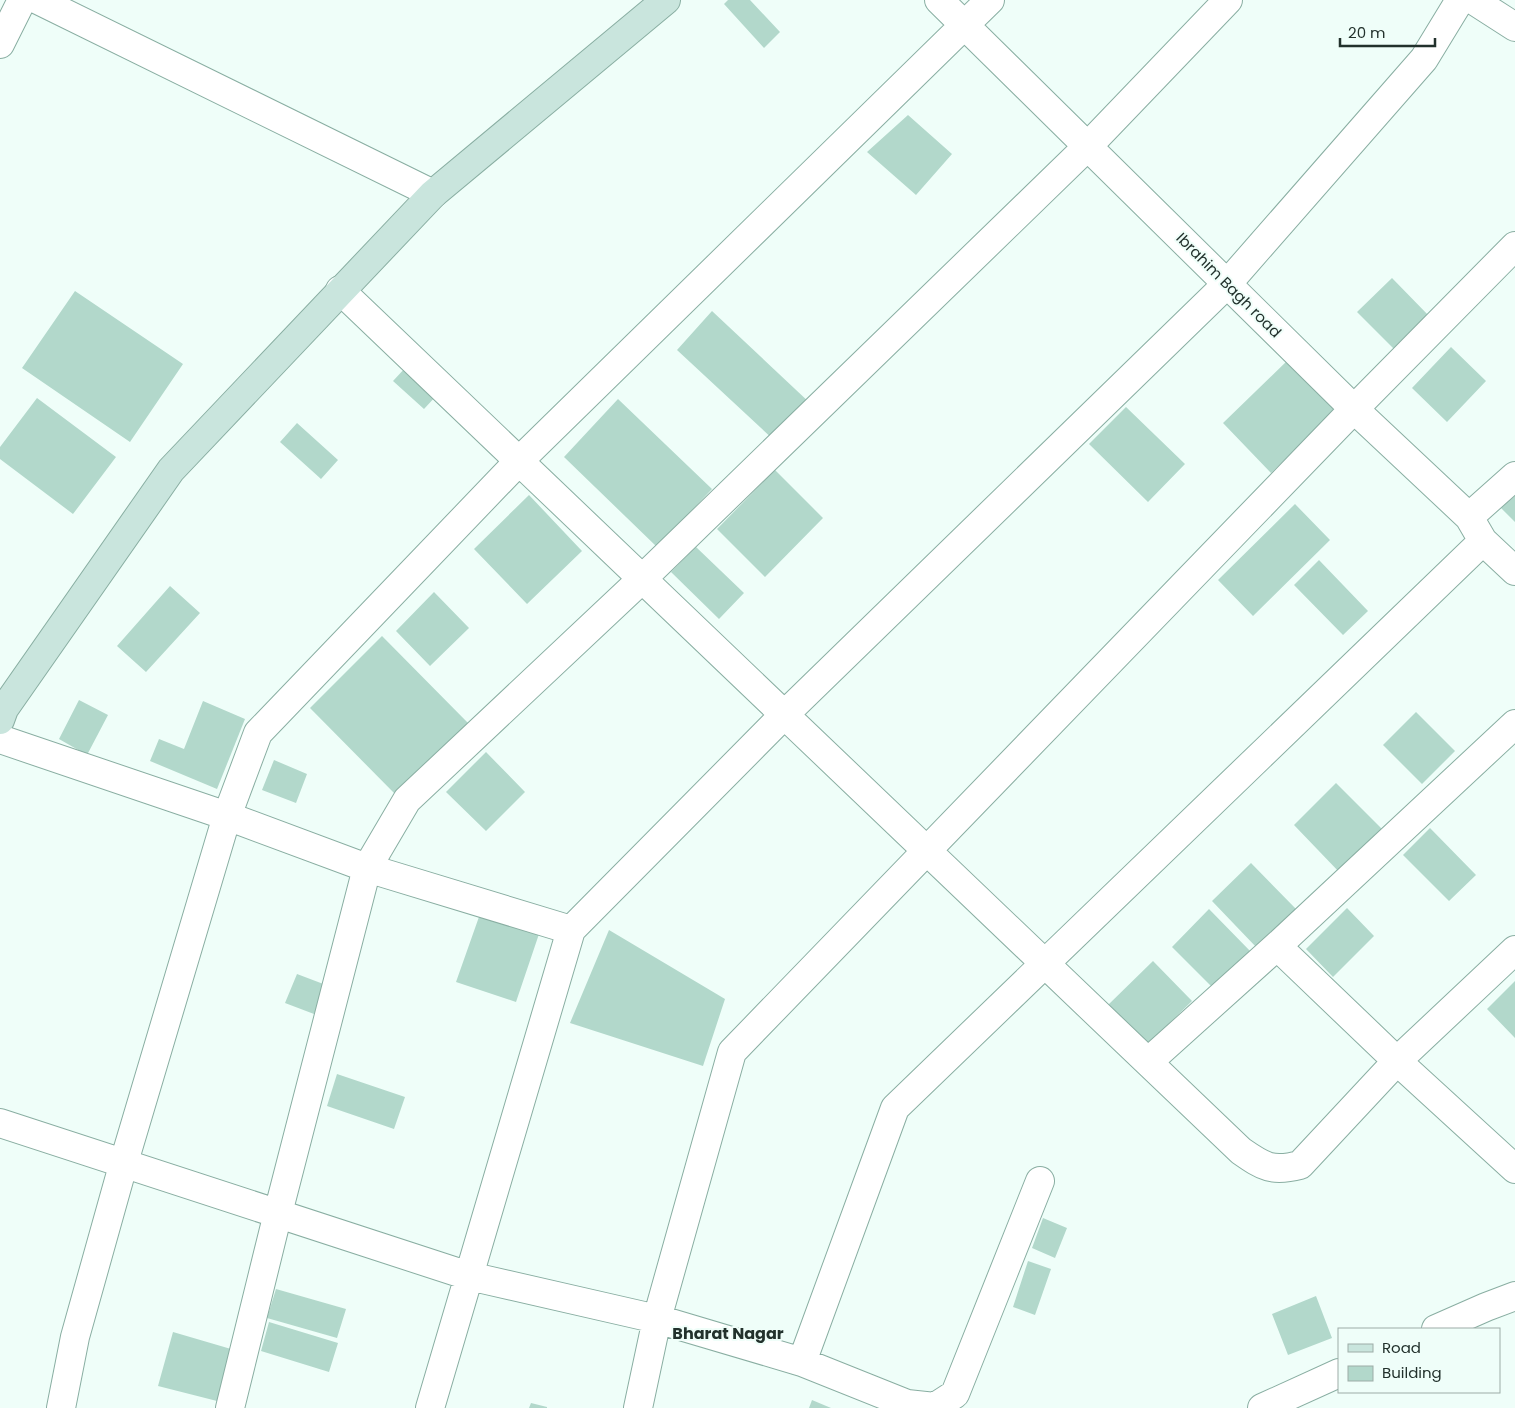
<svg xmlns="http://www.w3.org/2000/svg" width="1515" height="1408" font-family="Poppins,sans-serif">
  <rect width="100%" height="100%" fill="#effef9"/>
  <path fill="#b2d8cb" d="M728 0H750L780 32 764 48 724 4Z
    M908 115 952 154 916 195 867 152Z
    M1392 278 1431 318 1397 352 1357 312Z
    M75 291 183 364 130 442 22 368Z
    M712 311 811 404 776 442 677 350Z
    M1451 347 1486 381 1447 422 1412 388Z
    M1289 359 1337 408 1271 473 1223 423Z
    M406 367 437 395 424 409 393 381Z
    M37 398 116 457 73 514 0 459V447Z
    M618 399 712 489 657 547 564 457Z
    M1126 407 1185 464 1148 502 1089 444Z
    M297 423 338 460 321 479 280 442Z
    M775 470 823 518 765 577 717 529Z
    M1515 490V522L1499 506Z
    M529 495 582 551 527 604 474 549Z
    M1295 504 1330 540 1253 616 1218 580Z
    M696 547 744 593 719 619 671 572Z
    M1319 560 1368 611 1343 635 1294 585Z
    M170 586 200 613 146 672 117 646Z
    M434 592 469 628 430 666 396 631Z
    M382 636 469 724 397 796 310 708Z
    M79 700 108 715 87 755 59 739Z
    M203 701 245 719 217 789 150 761 159 739 184 749Z
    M1416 712 1455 751 1422 784 1383 745Z
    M486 752 525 792 486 831 446 792Z
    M274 760 307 774 296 803 262 790Z
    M1336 783 1384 831 1341 874 1294 825Z
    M1430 828 1476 875 1449 901 1403 855Z
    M1251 863 1296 909 1257 948 1212 901Z
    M1347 908 1374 936 1333 977 1306 949Z
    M1209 909 1252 953 1215 990 1172 947Z
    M480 914 539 934 516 1002 456 982Z
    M609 930 725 999 703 1066 570 1023Z
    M1153 961 1192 1001 1147 1045 1108 1005Z
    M297 974 326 985 314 1014 285 1003Z
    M1515 981V1038L1487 1009Z
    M337 1074 405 1097 394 1129 327 1106Z
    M1043 1218 1067 1228 1055 1258 1032 1248Z
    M1028 1261 1051 1269 1035 1315 1013 1307Z
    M276 1289 346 1309 337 1338 267 1318Z
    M1316 1296 1332 1338 1288 1355 1272 1314Z
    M269 1322 338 1343 329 1372 261 1351Z
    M173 1332 231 1349 217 1401 158 1386Z
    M812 1400 831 1408H809Z
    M531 1403 547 1407V1408H529Z"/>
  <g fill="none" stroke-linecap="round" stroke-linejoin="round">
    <g stroke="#89aea2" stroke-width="30">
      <path id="street" d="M38 0 433 194
        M939 0 1354 409 1469 517 1483 541 1515 571
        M1473 0 1515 27
        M0 44 22 0
        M340 290 1241 1151C1264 1167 1272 1172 1300 1165L1397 1061 1515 950
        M1469 517 1515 476
        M0 739 227 816 367 868 571 930 784 715 1227 284 1424 59 1460 0
        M1277 946 1397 1061 1515 1169
        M1148 1062 1277 946 1515 724
        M0 1123 469 1276 657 1319 802 1362 907 1404 935 1407 955 1394 1040 1181
        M1436 1329 1486 1307 1515 1296
        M802 1362 895 1108 1483 541
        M61 1408 75 1337 124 1162 227 816 258 733 519 461 990 0
        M230 1408 278 1213 367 868 407 800 642 579 1088 146 1228 0
        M430 1408 571 930
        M638 1408 657 1319 732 1052 1354 409 1515 246
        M1262 1408 1339 1373"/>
    </g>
    <g stroke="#89aea2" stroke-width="30">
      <path id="secondary" d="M0 720 4 709 171 470 433 194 666 0"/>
    </g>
    <use href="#street" stroke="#fff" stroke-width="28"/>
    <use href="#secondary" stroke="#c9e5dd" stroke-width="28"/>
  </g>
  <g text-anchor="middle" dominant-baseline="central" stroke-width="4" stroke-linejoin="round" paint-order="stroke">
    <g font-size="15" fill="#22312c" stroke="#effef9">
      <text transform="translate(1229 285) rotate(45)">Ibrahim Bagh road</text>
    </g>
    <g font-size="16" font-weight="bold" fill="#22312c" stroke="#effef9">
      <text x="728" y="1333">Bharat Nagar</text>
    </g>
  </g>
  <rect x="1338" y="1328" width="162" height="65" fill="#effef9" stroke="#9daca7"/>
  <rect x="1348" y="1344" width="25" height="8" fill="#c9e5dd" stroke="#9daca7"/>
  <text x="1382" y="1353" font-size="15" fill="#22312c">Road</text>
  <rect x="1348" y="1366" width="25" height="15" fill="#b2d8cb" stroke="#9daca7"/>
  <text x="1382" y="1378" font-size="15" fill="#22312c">Building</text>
  <path d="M1340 38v8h95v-8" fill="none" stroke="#22312c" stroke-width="2.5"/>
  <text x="1348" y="38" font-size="15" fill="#22312c" stroke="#effef9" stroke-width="4" paint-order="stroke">20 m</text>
</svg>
